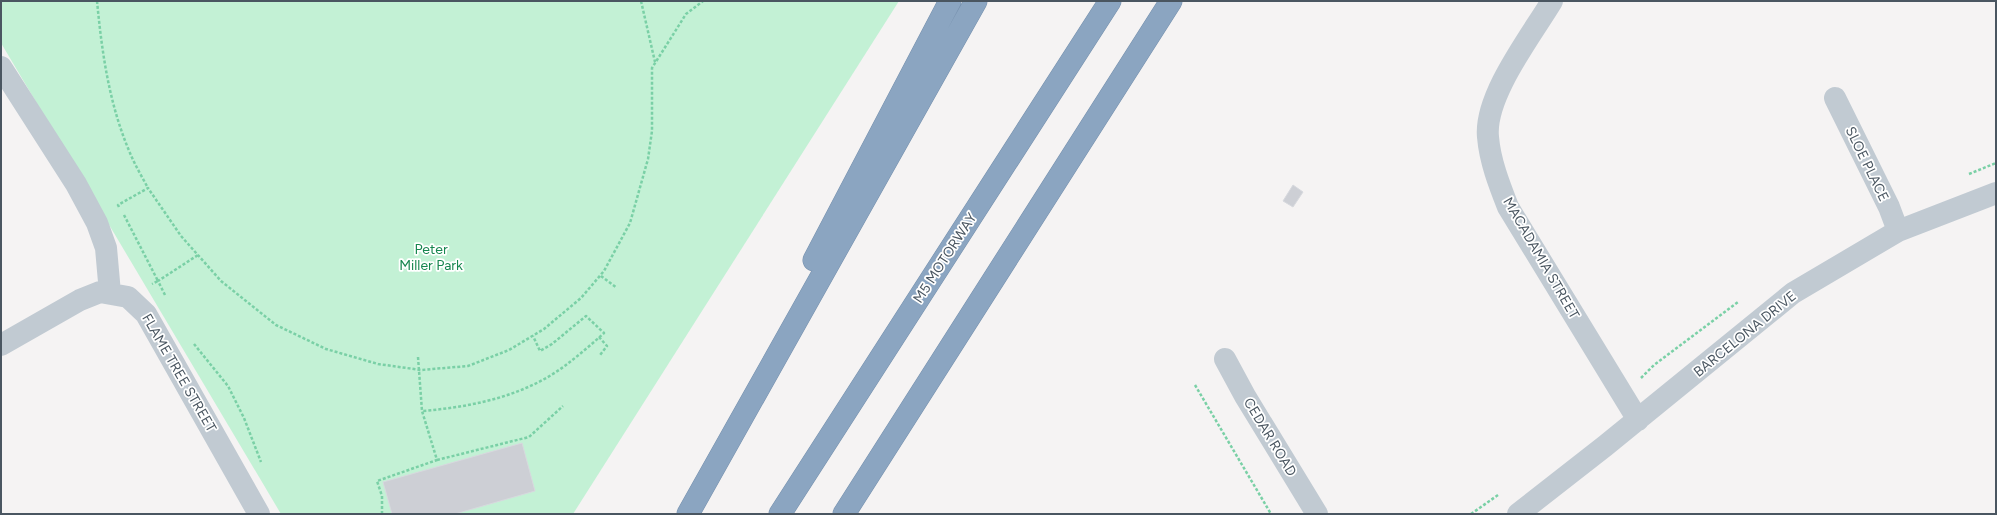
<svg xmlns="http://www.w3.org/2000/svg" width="1997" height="515" font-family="Figtree,sans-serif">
  <rect width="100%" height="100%" fill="#f5f3f3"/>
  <path fill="#c3f1d5" d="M1 1H899L573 514H281L1 43Z"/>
  <path fill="#cdcfd5" stroke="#d7d9de" d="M1293 185 1303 192 1293 207 1283 201Z
    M522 443 535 491 455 514H392L383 482Z"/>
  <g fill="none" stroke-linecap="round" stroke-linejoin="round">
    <g stroke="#7690ad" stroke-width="23">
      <path id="highway" d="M814 260 950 1
        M688 514 976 1
        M780 514 1110 1
        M844 514 1171 1"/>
    </g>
    <path stroke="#7ad0a6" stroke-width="2.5" stroke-dasharray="3 2" stroke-linecap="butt" d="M97 1C102 53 109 104 130 153 135 165 142 177 148 188
      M641 1 655 62
      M1969 174 1996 163
      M119 207 118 205 148 188 181 236 221 281 276 325 326 349 378 364 421 370 468 366 509 350 544 329 581 298 604 271 630 223 648 159 652 131V68L686 14 703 1
      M124 215 158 281 152 284
      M601 276 617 288
      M165 295 158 281 198 255
      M599 337 607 346 600 355
      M194 344 228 386 244 418 261 462
      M418 357 422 411
      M1641 378 1654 365 1738 302
      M1195 385 1271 514
      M437 460 529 437 563 406
      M382 514V496L377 481 437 460 422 411C472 407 525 396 566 365 579 355 592 344 604 333L586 316 552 344 540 351 533 336
      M1471 514 1498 495"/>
    <path stroke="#c1cad2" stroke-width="22" d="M1552 1C1531 36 1484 96 1488 137 1490 161 1499 184 1508 207L1638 420
      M1 67 76 184 97 223 106 248 110 293
      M1835 98 1889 207 1898 231
      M1 345 80 300 100 292 128 297 146 314 259 514
      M1225 359 1245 396 1317 514
      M1518 514 1605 446 1793 293 1898 231 1996 193"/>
    <use href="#highway" stroke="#8ba5c1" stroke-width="22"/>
  </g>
  <g text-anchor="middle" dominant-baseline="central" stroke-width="3.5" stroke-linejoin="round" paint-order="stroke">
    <g font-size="14" fill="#4a5661" stroke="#fff">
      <text transform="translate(1867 164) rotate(64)">SLOE PLACE</text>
      <text transform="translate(945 258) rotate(-57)">M5 MOTORWAY</text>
      <text transform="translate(1541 258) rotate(60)">MACADAMIA STREET</text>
      <text transform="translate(1745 334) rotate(-39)">BARCELONA DRIVE</text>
      <text transform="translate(179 373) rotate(60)">FLAME TREE STREET</text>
      <text transform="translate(1270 437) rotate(59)">CEDAR ROAD</text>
    </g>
    <g font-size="14" fill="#17864f" stroke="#fff">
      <text x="431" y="249">Peter<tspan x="431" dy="16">Miller Park</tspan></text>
    </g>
  </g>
  <rect width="1997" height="515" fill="none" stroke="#4a5661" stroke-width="4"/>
</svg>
